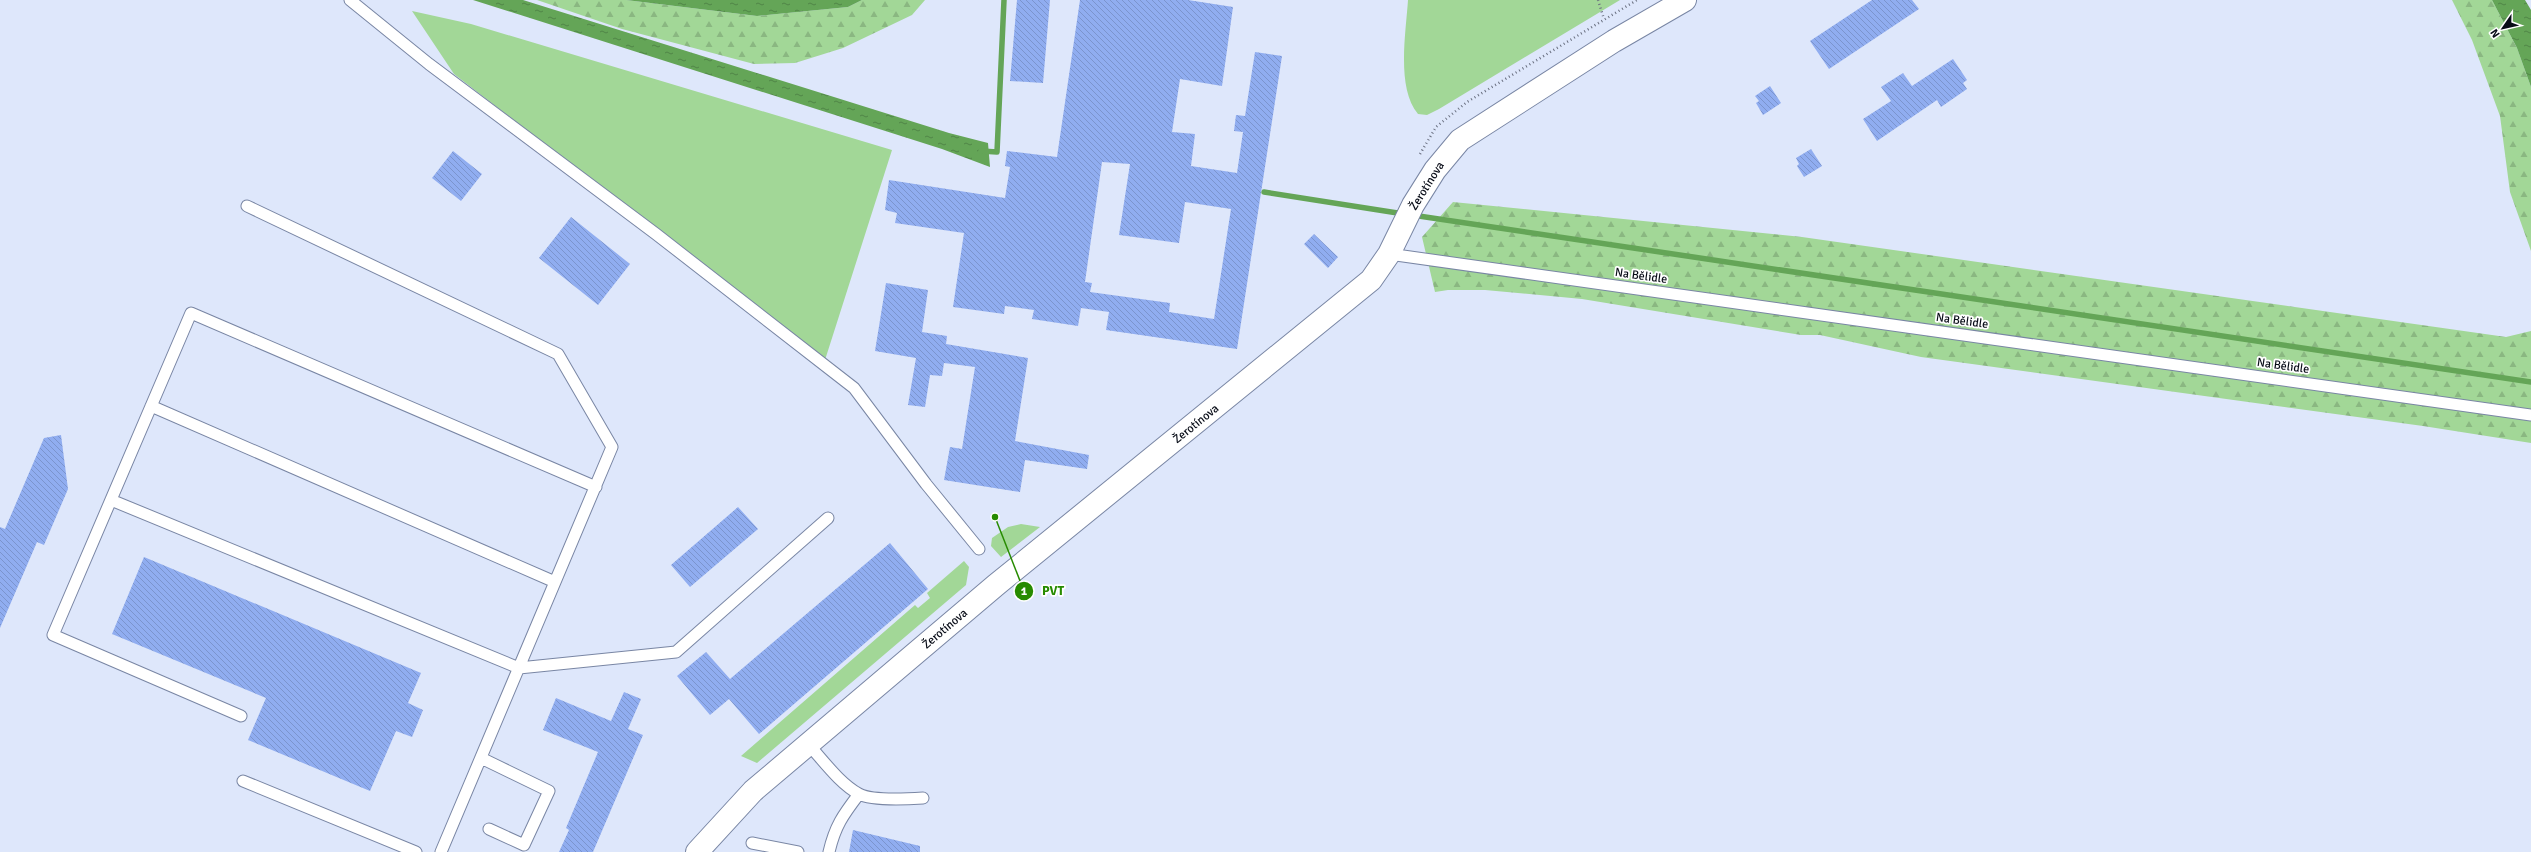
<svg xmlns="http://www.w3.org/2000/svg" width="2531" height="852" font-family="Signika,sans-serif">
  <defs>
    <pattern id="forest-firs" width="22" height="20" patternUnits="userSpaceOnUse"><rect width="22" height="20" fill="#a2d797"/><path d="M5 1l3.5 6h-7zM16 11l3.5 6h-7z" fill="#8ab781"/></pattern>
    <pattern id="water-ripples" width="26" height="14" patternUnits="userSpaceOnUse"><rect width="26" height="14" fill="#64a557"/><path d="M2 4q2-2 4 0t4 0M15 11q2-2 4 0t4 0" fill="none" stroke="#508547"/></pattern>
    <pattern id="building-back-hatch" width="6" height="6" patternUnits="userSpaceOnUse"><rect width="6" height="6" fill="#90adf0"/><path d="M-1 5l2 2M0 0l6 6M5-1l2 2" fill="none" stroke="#7b94cd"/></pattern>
  </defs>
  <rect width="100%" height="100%" fill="#dee7fb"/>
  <path fill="#a2d797" d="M1408 0H1620L1439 109 1427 115 1418 114C1396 88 1406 32 1408 0Z
    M412 11 471 24 892 150 825 360 454 74Z
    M1021 524 1040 527 1001 557 991 546 992 538 1008 527Z
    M964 561 969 567 966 585 757 763 741 756 915 605 918 608 930 598 927 593Z"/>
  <path fill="url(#forest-firs)" d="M537 0H626L757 16 848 7 862 0H925L912 15 843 48 795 63 754 64 622 29Z
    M2452 0H2492L2517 48 2531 87V251L2510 192 2500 116 2472 40Z
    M1453 202 1802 237 2506 337 2531 331V443L2423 426 1921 357 1820 335H1801L1582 299 1485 290H1448L1435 292 1422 237Z"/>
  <path fill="url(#water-ripples)" d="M473 0H523L949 133 988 143 990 167 942 149Z
    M626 0H862L848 7 757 16Z
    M2492 0H2525L2531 10V87L2517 48Z"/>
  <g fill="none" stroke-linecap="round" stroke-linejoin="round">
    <path stroke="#64a557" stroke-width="5.5" d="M981 151 997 152 1004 0
      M1264 192 1404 214
      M1412 215 2531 382"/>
  </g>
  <path fill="url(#building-back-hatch)" fill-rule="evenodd" d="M1017 0H1050L1043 83 1010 81Z
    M1080 0H1188L1233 7 1222 86 1180 79 1172 132 1195 134 1191 166 1237 173 1243 132 1234 131 1236 115 1245 116 1255 52 1282 56 1237 349 1106 330 1109 312 1081 308 1078 326 1032 319 1034 310 1005 306 1004 314 953 307 964 233 895 223 897 213 885 210 889 180 1005 198 1010 167 1005 166 1007 151 1057 157ZM1102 162 1130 164 1119 235 1179 243 1185 202 1231 209 1214 319 1169 312 1170 303 1090 292 1092 283 1085 282Z
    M1872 0H1912L1919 9 1829 69 1810 41Z
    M1953 59 1967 80 1963 83 1967 89 1941 107 1937 100 1877 141 1863 119 1891 101 1881 87 1903 73 1912 86Z
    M1770 86 1781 103 1763 115 1756 103 1759 101 1755 96Z
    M1811 149 1822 166 1804 177 1797 166 1799 164 1796 158Z
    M453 151 482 174 461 201 432 178Z
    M571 217 630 264 598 305 539 258Z
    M1314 234 1338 257 1328 268 1304 244Z
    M886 283 928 290 922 332 947 336 946 344 1028 358 1015 441 1089 455 1087 469 1025 460 1020 492 944 480 950 447 962 449 975 367 944 363 942 376 930 375 925 407 908 405 916 358 875 351Z
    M61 435 68 489 44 545 37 542 0 628V527L5 529 44 438Z
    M738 507 758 529 690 587 671 565Z
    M890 543 928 589 759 734 729 699 710 715 677 676 706 652 730 679Z
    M144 557 421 673 408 703 423 710 412 737 396 731 370 791 248 740 266 698 112 634Z
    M624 692 641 699 628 729 643 735 593 852H559L569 830 566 828 598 752 543 730 556 698 611 721Z
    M853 830 920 846V852H849Z"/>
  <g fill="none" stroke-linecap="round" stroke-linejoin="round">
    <g stroke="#7986a4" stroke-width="13">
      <path id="lane" d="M350 0 429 64 656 234 854 388 926 484 979 549
        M247 206 558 354 612 447 441 852
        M1389 254 2531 415
        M151 406 555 582
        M111 500 519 668 676 652 828 518
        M241 716 53 635 191 313 596 487
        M808 744C823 760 839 783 859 794 872 801 907 799 923 798
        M481 758 549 791 524 845 489 829
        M243 781 416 852
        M752 843 798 852
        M829 852C835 826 843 815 859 794"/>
    </g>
    <g stroke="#7986a4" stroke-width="24">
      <path id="secondary" d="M697 852 753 791 996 585 1371 280 1389 254 1413 205 1435 170 1460 140 1614 41 1685 0"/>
    </g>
    <path stroke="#6a7080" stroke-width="2.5" stroke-dasharray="1 3" stroke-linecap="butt" d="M1598 0 1604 19
      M1420 154 1436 127 1467 102 1637 0"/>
    <use href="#lane" stroke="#fff" stroke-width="11"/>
    <use href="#secondary" stroke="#fff" stroke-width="22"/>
  </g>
  <g text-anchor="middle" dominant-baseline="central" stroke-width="3.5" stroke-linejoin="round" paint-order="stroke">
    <g font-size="12" fill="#080c17" stroke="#fff">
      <text transform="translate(1427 186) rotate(-58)">Žerotínova</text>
      <text transform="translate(1641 276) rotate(8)">Na Bělidle</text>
      <text transform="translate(1962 321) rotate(8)">Na Bělidle</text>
      <text transform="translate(2283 366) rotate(8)">Na Bělidle</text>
      <text transform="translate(1196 424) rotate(-39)">Žerotínova</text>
      <text transform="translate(945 629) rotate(-40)">Žerotínova</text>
    </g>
  </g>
  <path fill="none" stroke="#278b00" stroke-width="1.5" d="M995 517L1024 591"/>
  <g fill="#278b00" stroke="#fff" stroke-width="1.5">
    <circle cx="995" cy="517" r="4"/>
    <circle cx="1024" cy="591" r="10"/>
  </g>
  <g font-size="12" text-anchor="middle" font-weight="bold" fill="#fff">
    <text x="1024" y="595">1</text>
  </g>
  <g font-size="13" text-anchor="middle" font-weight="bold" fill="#278b00" stroke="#fff" stroke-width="3.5" stroke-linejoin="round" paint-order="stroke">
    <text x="1053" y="595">PVT</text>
  </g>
  <g transform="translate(2503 28) rotate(236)" stroke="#ffffff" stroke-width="3" paint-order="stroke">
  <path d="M0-3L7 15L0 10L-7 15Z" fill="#080c17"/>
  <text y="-6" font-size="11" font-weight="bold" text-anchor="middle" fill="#080c17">N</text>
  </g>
</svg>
